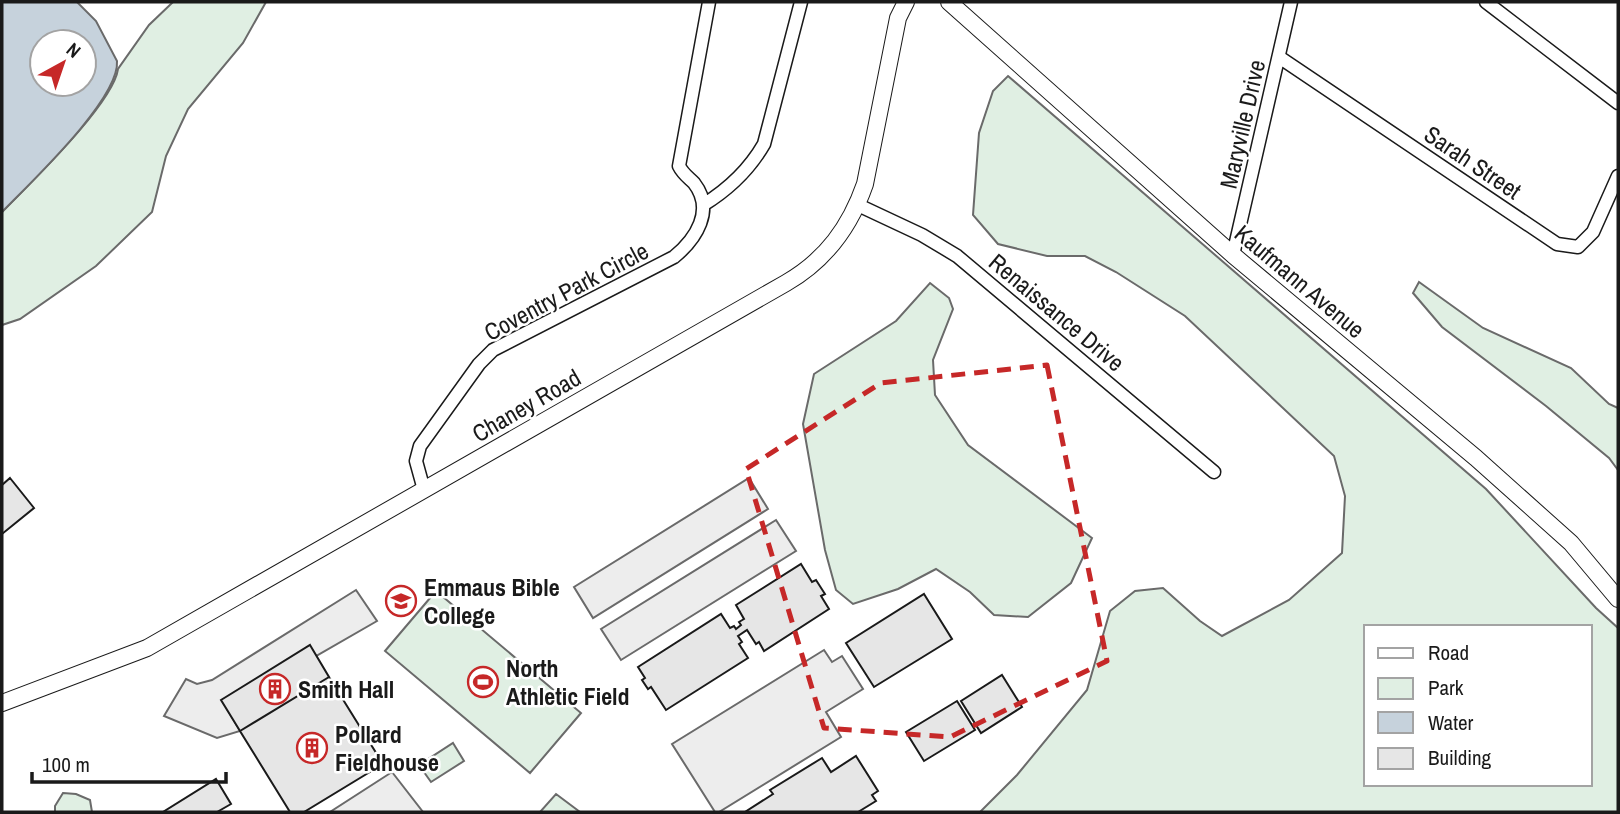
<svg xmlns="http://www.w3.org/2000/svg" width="1620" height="814" font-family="'Archivo Narrow',sans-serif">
  <rect width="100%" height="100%" fill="#fff"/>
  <path fill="#e0efe3" stroke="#6a6a6a" stroke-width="2" fill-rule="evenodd" d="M173 2H266L243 43 188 109 166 156 152 212 96 266 20 319 2 325V212C29 184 113 104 118 69L149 25Z
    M1008 76 1486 489 1596 608 1618 628V812H980L1017 775 1087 690 1110 611 1135 591 1163 588 1200 621 1222 636 1289 600 1342 553 1345 496 1334 456 1185 316 1116 272 1085 256H1047L998 244 973 215 979 133 993 91ZM1366 627H1590V784H1366Z
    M1419 282 1483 328 1571 368 1609 404 1618 408V470L1609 458 1546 406 1442 327 1413 293Z
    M930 283 949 298 953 309 933 360 935 395 968 445 1092 538 1071 583 1028 617 994 615 970 592 936 569 898 589 853 604 836 590 825 550 803 424 814 374 896 321Z
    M436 591 581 713 530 773 385 651Z
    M453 743 464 761 431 782 419 765Z
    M63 793 76 794 90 800 92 812H55V806Z
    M556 794 580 812H540Z"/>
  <path fill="#ededed" stroke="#6a6a6a" stroke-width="2" d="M749 478 768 509 593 618 574 587Z
    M776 520 796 551 621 660 601 629Z
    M356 590 377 621 316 656 222 700 240 731 217 738 164 716 186 679 197 684 212 680Z
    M824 650 832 662 842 656 863 689 826 712 841 737 719 812H715L672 744Z
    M392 772 423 812H330Z"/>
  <path fill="#c6d2dc" stroke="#6a6a6a" stroke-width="2" fill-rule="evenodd" d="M2 2H77L96 21 117 61C120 99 29 184 2 212ZM42 42H84V84H42Z"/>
  <path fill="#e6e6e6" stroke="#1a1a1a" stroke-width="2" d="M10 478 34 508 2 534V485Z
    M801 564 812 582 816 580 825 594 821 596 829 609 764 651 759 642 756 644 747 630 738 636 742 642 739 644 748 658 666 710 651 687 648 689 642 680 645 678 638 667 721 614 730 628 734 626 736 629 741 625 739 622 744 619 736 605Z
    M924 594 952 639 874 687 846 643Z
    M310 645 329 677 240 731 221 700Z
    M1002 675 1022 707 981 733 961 701Z
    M329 677 383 764 304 812H290L240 731Z
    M957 701 975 730 924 761 906 732Z
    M856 756 878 791 872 795 876 801 858 812H745L773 794 770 790 822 758 831 772Z
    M216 779 231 804 217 812H163Z"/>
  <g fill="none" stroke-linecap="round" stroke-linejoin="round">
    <g stroke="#1a1a1a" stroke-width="15">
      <path id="street" d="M1486 2 1618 103
        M1279 57 1557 244 1578 247 1593 232 1618 176
        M703 205C729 189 749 170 764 144L801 2
        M858 205 922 235 957 256 1214 472
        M1233 255 1291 2
        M424 490 416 461 420 446 479 364 493 350 674 257C696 239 715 210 694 183 688 177 683 174 679 166L709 2"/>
    </g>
    <g stroke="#1a1a1a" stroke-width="18">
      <path id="secondary" d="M949 2 1233 255 1476 458 1571 543 1618 599
        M2 703 147 648 786 283C826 260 850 227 865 184L898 18 906 2"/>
    </g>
    <use href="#street" stroke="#fff" stroke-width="12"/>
    <use href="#secondary" stroke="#fff" stroke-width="16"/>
  </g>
  <path fill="none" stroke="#c62828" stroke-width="5" stroke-dasharray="14 9" stroke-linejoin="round" d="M1047 365 1107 661 950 737 824 728 746 469 881 383Z"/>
  <defs>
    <g id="university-ring" transform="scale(1.575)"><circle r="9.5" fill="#fff" stroke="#c62828" stroke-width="1.5"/><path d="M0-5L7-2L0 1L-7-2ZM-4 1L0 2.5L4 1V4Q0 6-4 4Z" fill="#c62828"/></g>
    <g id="stadium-ring" transform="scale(1.575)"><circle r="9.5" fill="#fff" stroke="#c62828" stroke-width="1.5"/><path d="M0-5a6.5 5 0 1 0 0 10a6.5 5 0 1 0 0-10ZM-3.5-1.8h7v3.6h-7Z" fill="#c62828"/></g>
    <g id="building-ring" transform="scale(1.575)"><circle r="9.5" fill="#fff" stroke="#c62828" stroke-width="1.5"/><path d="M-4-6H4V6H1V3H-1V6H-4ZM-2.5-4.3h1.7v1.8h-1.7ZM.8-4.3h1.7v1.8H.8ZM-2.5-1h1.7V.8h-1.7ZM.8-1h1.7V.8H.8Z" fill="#c62828"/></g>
  </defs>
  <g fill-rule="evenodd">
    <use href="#university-ring" x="401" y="601"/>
    <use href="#stadium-ring" x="483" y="682"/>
    <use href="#building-ring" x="275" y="689"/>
    <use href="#building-ring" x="312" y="748"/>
  </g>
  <g text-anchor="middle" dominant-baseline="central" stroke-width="5" stroke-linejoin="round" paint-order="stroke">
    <g font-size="24" fill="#1a1a1a" stroke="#fff">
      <text transform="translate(1242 124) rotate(-77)">Maryville Drive</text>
      <text transform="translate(1473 162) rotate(34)">Sarah Street</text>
      <text transform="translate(1300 281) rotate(40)">Kaufmann Avenue</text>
      <text transform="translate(566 291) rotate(-28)">Coventry Park Circle</text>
      <text transform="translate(1057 312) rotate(40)">Renaissance Drive</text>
      <text transform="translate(526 405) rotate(-30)">Chaney Road</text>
    </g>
    <g font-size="24" font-weight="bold" fill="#1a1a1a" stroke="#fff" text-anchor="start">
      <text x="424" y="587">Emmaus Bible<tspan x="424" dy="28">College</tspan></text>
      <text x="506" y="668">North<tspan x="506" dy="28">Athletic Field</tspan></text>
      <text x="298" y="689">Smith Hall</text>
      <text x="335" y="734">Pollard<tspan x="335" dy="28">Fieldhouse</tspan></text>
    </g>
  </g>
  <rect width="1620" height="814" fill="none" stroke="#1a1a1a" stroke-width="7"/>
  <rect x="1364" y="625" width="228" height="161" fill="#ffffff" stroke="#a3a3a3" stroke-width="2"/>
  <rect x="1378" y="648" width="35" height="10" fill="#ffffff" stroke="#a3a3a3" stroke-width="2"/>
  <text x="1428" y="660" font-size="21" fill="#1a1a1a">Road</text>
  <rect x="1378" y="678" width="35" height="21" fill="#e0efe3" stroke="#a3a3a3" stroke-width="2"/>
  <text x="1428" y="695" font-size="21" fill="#1a1a1a">Park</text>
  <rect x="1378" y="712" width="35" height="21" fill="#c6d2dc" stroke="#a3a3a3" stroke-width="2"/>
  <text x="1428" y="730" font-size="21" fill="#1a1a1a">Water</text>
  <rect x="1378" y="748" width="35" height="21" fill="#e6e6e6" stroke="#a3a3a3" stroke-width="2"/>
  <text x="1428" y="765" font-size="21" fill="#1a1a1a">Building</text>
  <g transform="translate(63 63) rotate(40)"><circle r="33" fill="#ffffff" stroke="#a3a3a3" stroke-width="2"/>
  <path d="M0-5L12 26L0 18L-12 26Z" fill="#c62828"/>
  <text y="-10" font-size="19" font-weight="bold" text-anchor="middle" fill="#1a1a1a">N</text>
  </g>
  <path d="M32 772v10h194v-10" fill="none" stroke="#1a1a1a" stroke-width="3.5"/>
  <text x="42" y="772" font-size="21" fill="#1a1a1a" stroke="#ffffff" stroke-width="5" paint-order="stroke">100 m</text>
</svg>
